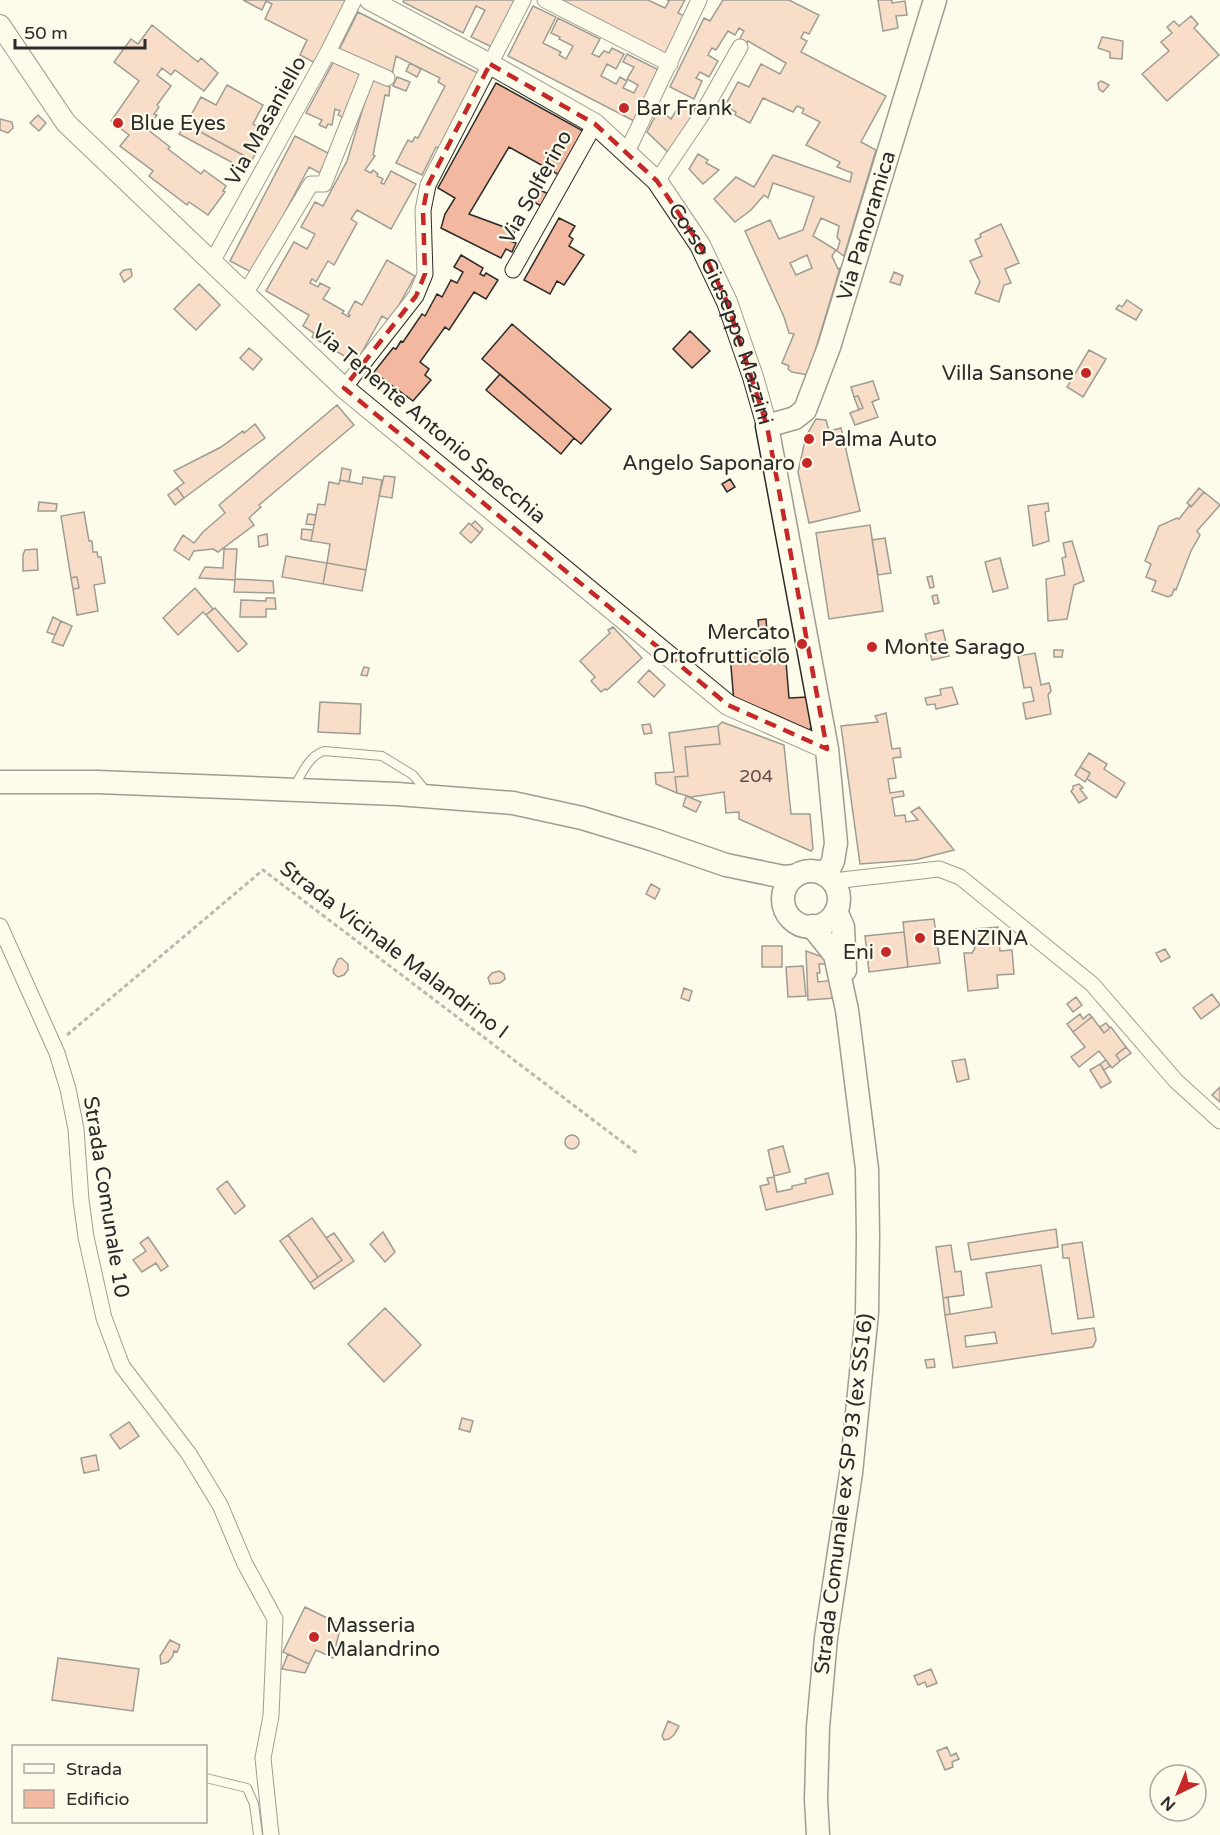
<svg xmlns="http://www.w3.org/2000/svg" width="1220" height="1835" font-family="'Varela Round',sans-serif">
  <rect width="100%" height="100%" fill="#fdfbea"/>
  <path fill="#f2b8a0" stroke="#2b2b2b" stroke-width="1.5" fill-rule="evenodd" d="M243 0H345L346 7 317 64 300 55 307 40 265 19 272 4 266 1 262 10Z
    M404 0H518L494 48 471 37 485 10 476 6 463 33 403 2Z
    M559 0H648L665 8 669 1 667 0H685L678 13 686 17 667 55Z
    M723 0H789L819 15 809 34 804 32 801 38 807 41 801 52 886 96 861 142 876 150 844 256 837 251 840 241 837 237 839 226 821 218 813 236 836 250 832 256 838 269 840 268 808 375 792 372 788 369 789 366 782 363 794 334 789 333 784 317 745 231 770 220 779 239 803 230 814 197 773 183 768 198 764 195 751 210 735 222 714 199 736 177 754 187 773 155 850 182 852 173 837 167 840 162 806 145 820 122 802 113 804 109 797 106 793 112 763 98 750 123 735 115 736 112 725 106 738 82 749 87 761 64 780 74 786 63 748 41 746 44 739 40 744 31 739 28 735 35 728 31 716 50 712 48 708 55 718 61 709 77 700 72 696 78 702 81 694 99 670 87 704 18 710 21ZM807 255 812 268 796 275 790 263Z
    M878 0H892V3L905 1 907 15 896 16 898 28 883 31Z
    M533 6 556 17 543 43 561 52 559 55 566 59 573 46 559 39 560 37 551 33 558 18 600 39 592 54 599 57 604 51 609 53 612 48 624 54 616 69 607 64 601 76 616 84 620 77 627 81 623 88 634 93 638 85 627 79 634 67 623 62 627 54 659 70 634 121 508 56Z
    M358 12 478 73 440 149 436 147 422 175 396 163 408 140 412 142 415 137 418 138 445 86 438 82 440 78 396 56 392 75 338 52Z
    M1191 16 1198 24 1194 28 1219 55 1167 101 1142 74 1169 51 1161 42 1172 33 1167 27 1174 21 1179 26Z
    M152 25 198 62 201 58 218 73 204 91 175 70 171 75 162 68 157 75 171 86 157 105 159 107 154 114 157 115 147 129 170 147 168 149 201 174 204 170 226 186 223 191 225 192 208 215 189 202 187 205 149 176 153 171 120 146 129 135 111 121 139 81 114 62 131 39 138 44Z
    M1102 37 1123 41 1122 59 1110 58V52L1098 48Z
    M334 61 363 73 348 120 338 115 340 111 335 109 332 125 328 124 326 128 319 125 322 120 306 113Z
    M410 63 421 69 417 77 406 71Z
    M397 77 410 82 406 91 393 86Z
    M372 78 390 87 389 96 385 95 373 155 375 156 365 170 371 173 373 170 378 174 377 176 383 179 381 183 384 184 391 171 416 184 391 229 357 210 351 219 357 223 334 265 328 261 316 282 312 279 310 283 318 287 320 283 330 288 323 299 344 311 342 313 349 317 350 315 348 314 355 301 362 305 387 260 415 276 390 321 382 316 356 363 312 337 314 333 303 326 309 315 266 291 294 242 307 249 315 234 301 227 315 202 323 206 347 161Z
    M1101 81 1109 85 1103 92 1099 89 1098 83Z
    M496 83 585 132 561 176 509 147 469 214 515 231 510 241 516 243 512 252 506 249 501 258 441 228 445 214 455 198 438 188Z
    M227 85 263 105 253 124 267 132 252 160 186 124 201 97 216 105Z
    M682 101 697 110 671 155 647 132 659 109 671 119Z
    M38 115 46 123 39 131 30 123Z
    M0 119 12 122 13 128 8 133 0 130Z
    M186 124 252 160 246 170 179 134Z
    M295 136 330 154 320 173 309 167 253 273 230 261Z
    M698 154 708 160 706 163 719 170 703 184 689 169Z
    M539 189 548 194 541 206 532 201Z
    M559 218 575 226 569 236 573 239 569 246 584 255 564 285 557 281 550 294 524 280Z
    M1001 224 1019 263 1005 269 1011 283 1004 285 999 302 975 293 980 282 970 261 982 256 975 240 981 237 980 234Z
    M461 255 483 268 480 274 484 276 486 273 498 280 486 299 474 292 449 330 445 327 420 362 429 369 425 375 431 380 413 401 374 372 393 348 396 349 401 341 403 342 422 314 425 316 437 294 442 297 451 280 457 283 463 272 454 267Z
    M131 269 132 276 124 282 120 274 124 270Z
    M894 272 903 276 900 285 890 282Z
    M199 284 220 305 196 330 174 309Z
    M1127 300 1142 310 1136 320 1116 309 1119 305 1122 307Z
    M512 324 611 409 581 444 482 359Z
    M690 331 710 351 692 368 673 349Z
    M249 348 262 359 253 370 240 358Z
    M1089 350 1106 359 1083 397 1067 387Z
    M500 374 574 438 561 454 486 390Z
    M873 381 879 399 872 402 878 417 855 425 850 413 863 408 858 396 854 397 851 387Z
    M858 396 863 408 859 410 854 397Z
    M337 405 354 425 259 505 261 507 249 518 254 525 218 552 213 549 194 551 189 560 174 550 183 535 194 543 203 532 225 513 219 505Z
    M816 419 826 420 829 431 841 428 860 511 809 523 798 472 806 436Z
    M255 424 265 438 184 498 177 488 184 483 174 471 221 447 243 431 244 433Z
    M342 468 351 470 349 482 340 480Z
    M384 476 395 477 392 498 379 496Z
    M363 477 382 480 366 570 327 563 330 544 311 541 318 504 325 505 329 482 339 484 340 480 362 484Z
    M730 479 735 487 727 492 722 484Z
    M177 488 184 498 175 505 168 495Z
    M1199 488 1204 492 1191 507 1187 503Z
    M1204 492 1220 505 1197 531 1200 535 1191 551 1176 590 1174 589 1172 595 1168 597 1152 591 1156 581 1146 577 1151 564 1145 561 1159 526 1177 518 1179 519 1190 505 1191 507Z
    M39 502 57 504 56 511H38Z
    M1048 503 1049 511 1045 512 1049 541 1033 546 1028 506Z
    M84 512 89 541H92L93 552H97L98 557H101L105 583 94 585 98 611 77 615 73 589 79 588 77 577 71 578 61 516Z
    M308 514 316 515 314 525 306 524Z
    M475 521 483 529 480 533 471 525Z
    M469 523 480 533 471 543 460 533Z
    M870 525 883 611 829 619 816 533Z
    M302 529 313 530 311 541 301 539Z
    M267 534 268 545 259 547 258 536Z
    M885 538 891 573 878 575 872 540Z
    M1072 541 1084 581 1074 585 1067 619 1048 621 1046 579 1065 575 1062 558 1066 557 1063 543Z
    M37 549 38 570 23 571V555L25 550Z
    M224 549H237L235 579 273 581 274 593 234 592 235 580 199 578 205 567 223 568Z
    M286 556 327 563 323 584 282 577Z
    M1000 558 1008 588 993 592 985 562Z
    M327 563 366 570 362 591 323 584Z
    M932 576 934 587 930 588 927 577Z
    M75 577H77L79 588 73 589 71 578Z
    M195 588 213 609 206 615 203 612 178 635 163 618Z
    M937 595 939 603 934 604 932 596Z
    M266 598H275L276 609H266V617H240L241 600 266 601Z
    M215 608 247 644 238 652 206 615Z
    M53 617 61 621 55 635 47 632Z
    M766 619 767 632H759L758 620Z
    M61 621 72 626 63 646 52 642Z
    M613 627 642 658 607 690 605 689 601 692 591 681 595 677 580 661 610 633 608 630Z
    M943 630 949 656 932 660 925 634Z
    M785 649 789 698 808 697 811 728 809 730 734 703 730 654Z
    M1054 650H1063L1062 657H1054Z
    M1035 653 1041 685 1049 683 1050 686 1051 691 1048 695 1051 714 1026 719 1023 703 1034 701 1031 687 1024 688 1018 656Z
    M364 667 369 668 367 676 361 675Z
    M649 670 665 685 654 697 638 682Z
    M952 687 958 704 936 709 935 704 927 705 925 698 941 695 940 689Z
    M320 702 361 704 360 734 318 732Z
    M886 713 892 749 900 748 901 757 893 758 896 778 888 779 890 793 903 791 904 796 892 798 895 816 905 815 906 822 918 820 911 812 919 807 954 850 915 860 860 864 841 726 878 722 875 716Z
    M722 722 784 745 791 814H810L813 849 811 851 739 819V812L726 813 724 792 691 797 677 793 675 777 688 776 685 747 720 744 718 726Z
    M650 724 652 733 644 734 642 725Z
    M718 726 720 744 685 747 688 776 675 777 677 793 656 784 655 773 674 772 669 733Z
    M1089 753 1107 764 1104 769 1125 783 1116 798 1087 779 1090 773 1080 767Z
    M1080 767 1090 773 1085 782 1075 775Z
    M1079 784 1083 788 1080 789 1087 798 1079 803 1071 791 1073 789V786Z
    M686 796 701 802 696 812 683 806Z
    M651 884 660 889 655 899 646 894Z
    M934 919 940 963 908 967 903 922Z
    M998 927 1000 951 1012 950 1014 974 997 975 998 988 968 991 964 953H972L975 948 974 929Z
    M904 932 908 967 869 972 865 936Z
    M762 946H782V967H762Z
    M1165 949 1170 957 1161 962 1156 953Z
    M806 951 836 962 837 973 827 974 826 964H819L820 973H817L818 982 834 980 836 998 808 1000Z
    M341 958 348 964V970L344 975 338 977 334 974 333 970 338 959Z
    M803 966 806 996 788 997 786 967Z
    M499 971 504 974 505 979 500 983 490 984 488 978 492 973Z
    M684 988 692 991 689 1001 681 998Z
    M1212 994 1220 1005 1201 1019 1193 1008Z
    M1076 997 1082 1005 1073 1012 1067 1004Z
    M1080 1014 1083 1019 1089 1014 1092 1017 1073 1032 1067 1024Z
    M1092 1017 1104 1033 1111 1027 1126 1047 1116 1055 1120 1061 1112 1068 1099 1051 1079 1067 1071 1057 1085 1047 1073 1032Z
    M1106 1023 1110 1028 1104 1033 1100 1027Z
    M1126 1047 1131 1053 1120 1061 1116 1055Z
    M965 1059 969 1079 957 1082 952 1061Z
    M1106 1060 1110 1066 1104 1070 1100 1064Z
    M1100 1064 1111 1082 1101 1088 1090 1070Z
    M1220 1087V1102L1212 1095Z
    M565 1142a7 7 0 1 1 14 0a7 7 0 1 1-14 0Z
    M783 1146 790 1172 774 1176 768 1150Z
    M828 1173 833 1194 766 1210 760 1186 769 1184 767 1178 774 1177 777 1192 792 1189V1186L806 1183 805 1179Z
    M227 1181 245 1206 235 1214 217 1189Z
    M312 1218 342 1260 318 1277 288 1235Z
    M1056 1229 1058 1247 971 1260 968 1243Z
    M383 1232 395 1252 385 1262 370 1244Z
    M334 1233 354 1261 314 1289 310 1283 342 1260 326 1238Z
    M288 1235 318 1277 310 1283 280 1241Z
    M148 1237 168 1266 161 1271 156 1263 142 1272 133 1260 146 1251 140 1243Z
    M1082 1242 1094 1317 1078 1319 1069 1258H1063L1062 1245Z
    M951 1245 955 1272 961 1271 964 1295 943 1298 936 1247Z
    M1041 1265 1052 1334 1094 1328 1096 1340 1093 1347 953 1368 945 1315 992 1307 986 1273ZM995 1332 997 1343 966 1347 965 1336Z
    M948 1297 950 1314 945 1315 943 1298Z
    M385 1308 421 1345 384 1382 348 1344Z
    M934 1359 935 1367 927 1368 925 1360Z
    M462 1418 473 1421 470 1432 459 1429Z
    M129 1422 139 1436 120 1449 110 1435Z
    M96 1455 99 1470 84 1473 81 1458Z
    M305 1607 341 1625 333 1658 316 1650 309 1664 283 1652Z
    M170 1640 180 1645 177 1652 174 1651 173 1656 168 1662 161 1664 160 1656Z
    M288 1654 309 1664 305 1673 282 1669Z
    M58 1658 139 1669 133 1711 52 1700Z
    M931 1669 937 1683 927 1687 925 1682 918 1685 914 1676Z
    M668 1721 679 1726 674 1735 669 1739 664 1740 662 1736Z
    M947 1747 951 1756 956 1753 959 1759 952 1762 953 1767 945 1770 937 1751Z"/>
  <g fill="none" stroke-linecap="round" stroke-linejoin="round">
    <g stroke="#2b2b2b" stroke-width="10">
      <path id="service" d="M295 786C301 774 310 755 324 751L382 756 413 775 426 791
        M206 1778 247 1788 254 1804 258 1835"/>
    </g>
    <g stroke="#2b2b2b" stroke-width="17">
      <path id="minor" d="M545 0 670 64
        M328 52 387 78
        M627 152 699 0
        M657 181 701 116 740 47
        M212 262 328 52 354 0
        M513 270 595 124
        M245 294 311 184H324L369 71
        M344 388 416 296 425 274 423 210 428 185 523 0
        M833 881 939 869 960 877 1092 984 1176 1081 1220 1121
        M0 926 57 1053 68 1089 76 1129 81 1200 86 1237 104 1318 122 1366 189 1454 220 1505 245 1564 275 1619 271 1716 263 1758 271 1835"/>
    </g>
    <g stroke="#2b2b2b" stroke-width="22">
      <g id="tertiary">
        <path id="s1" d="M370 0 490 64 595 124 657 181 700 245 727 302 753 377 767 426"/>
        <path d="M0 25 66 123 344 388 728 705 827 749"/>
      </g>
    </g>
    <g stroke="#2b2b2b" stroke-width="25">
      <g id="secondary">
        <path d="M0 782H97L397 794 513 803 582 818 651 839 726 865 784 877 795 876"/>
        <circle cx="811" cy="899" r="28"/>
        <path id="s2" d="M826 875 833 861 836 843 827 749 767 426 795 418 805 410 829 347 935 0"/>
        <path d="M836 911 843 927 845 970"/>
        <path d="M812 926 835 955 847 1010 867 1169 868 1237 867 1313 851 1473 826 1638 818 1727 816 1799 818 1835"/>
      </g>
    </g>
    <path stroke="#6a6964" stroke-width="3" stroke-dasharray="4.5 3" stroke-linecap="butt" d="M67 1035 263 870 638 1154"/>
    <use href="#service" stroke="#fdfbea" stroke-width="8"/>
    <use href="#minor" stroke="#fdfbea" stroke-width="15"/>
    <use href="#tertiary" stroke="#fdfbea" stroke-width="20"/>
    <use href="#secondary" stroke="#fdfbea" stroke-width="22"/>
  </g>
  <path d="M0 0H1220V1835H0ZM490 64 595 124 657 181 700 245 727 302 767 426 827 749 728 705 344 388 416 296 425 274 423 210 428 185Z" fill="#fdfbea" fill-opacity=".55" fill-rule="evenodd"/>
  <path fill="none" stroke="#c62828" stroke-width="4.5" stroke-dasharray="12 8" stroke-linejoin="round" d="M490 64 595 124 657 181 700 245 727 302 767 426 827 749 728 705 344 388 416 296 425 274 423 210 428 185Z"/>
  <g fill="#c62828" stroke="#fdfbea" stroke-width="2">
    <circle cx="624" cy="108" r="6"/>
    <circle cx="118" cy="123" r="6"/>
    <circle cx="1086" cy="373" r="6"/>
    <circle cx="809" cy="439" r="6"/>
    <circle cx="807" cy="463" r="6"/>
    <circle cx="802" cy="644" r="6"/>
    <circle cx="872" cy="647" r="6"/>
    <circle cx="920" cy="938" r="6"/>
    <circle cx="886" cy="952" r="6"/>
    <circle cx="314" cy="1637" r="6"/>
  </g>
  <g text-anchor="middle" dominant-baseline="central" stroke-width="4.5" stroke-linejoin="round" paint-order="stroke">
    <g font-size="18" fill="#5d4e48">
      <text x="756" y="776">204</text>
    </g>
    <g font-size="21" fill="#2b2b2b" stroke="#fdfbea" text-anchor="start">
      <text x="636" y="108">Bar Frank</text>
      <text x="130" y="123">Blue Eyes</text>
      <text x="1074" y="373" text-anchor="end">Villa Sansone</text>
      <text x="821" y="439">Palma Auto</text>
      <text x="795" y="463" text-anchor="end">Angelo Saponaro</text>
      <text x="790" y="632" text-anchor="end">Mercato<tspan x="790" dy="24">Ortofrutticolo</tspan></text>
      <text x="884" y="647">Monte Sarago</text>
      <text x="932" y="938">BENZINA</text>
      <text x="874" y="952" text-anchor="end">Eni</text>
      <text x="326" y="1625">Masseria<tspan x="326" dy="24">Malandrino</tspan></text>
    </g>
    <g font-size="21" fill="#2b2b2b" stroke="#fdfbea">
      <text transform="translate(266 121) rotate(-61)">Via Masaniello</text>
      <text transform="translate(536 187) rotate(-61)">Via Solferino</text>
      <text stroke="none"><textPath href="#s2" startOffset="693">Via Panoramica</textPath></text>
      <text stroke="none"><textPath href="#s1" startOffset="490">Corso Giuseppe Mazzini</textPath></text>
      <text transform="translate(429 424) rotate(40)">Via Tenente Antonio Specchia</text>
      <text transform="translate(394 950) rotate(37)">Strada Vicinale Malandrino I</text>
      <text transform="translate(106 1197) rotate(81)">Strada Comunale 10</text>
      <text transform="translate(844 1494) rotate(-83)">Strada Comunale ex SP 93 (ex SS16)</text>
    </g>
  </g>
  <rect x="12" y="1745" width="195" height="78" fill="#fdfbea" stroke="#a9a89e" stroke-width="1.5"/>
  <rect x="24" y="1764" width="30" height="9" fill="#fdfbea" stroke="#a9a89e" stroke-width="1.5"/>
  <text x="66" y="1775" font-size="18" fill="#2b2b2b">Strada</text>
  <rect x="24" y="1790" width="30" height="18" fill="#f2b8a0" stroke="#a9a89e" stroke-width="1.5"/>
  <text x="66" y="1805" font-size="18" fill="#2b2b2b">Edificio</text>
  <g transform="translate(1178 1793) rotate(223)"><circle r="28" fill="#fdfbea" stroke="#a9a89e" stroke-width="1.5"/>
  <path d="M0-4.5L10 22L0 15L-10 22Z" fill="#c62828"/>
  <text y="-9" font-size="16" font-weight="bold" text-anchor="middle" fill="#2b2b2b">N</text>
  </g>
  <path d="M15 39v9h130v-9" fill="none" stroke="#2b2b2b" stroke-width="3"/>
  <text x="24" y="39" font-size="18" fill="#2b2b2b" stroke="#fdfbea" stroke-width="4.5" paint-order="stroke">50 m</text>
</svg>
